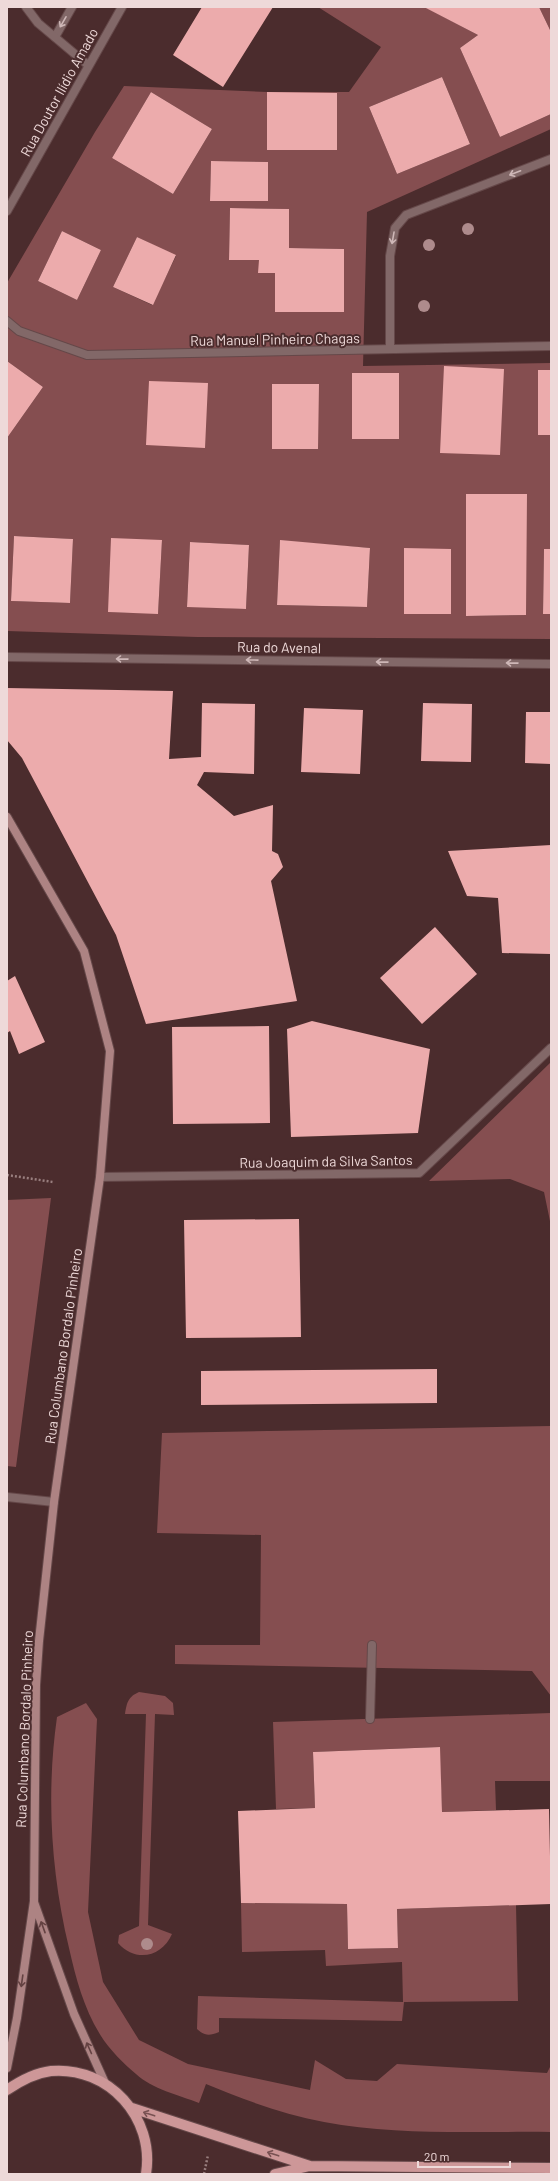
<svg xmlns="http://www.w3.org/2000/svg" width="558" height="2181" font-family="Barlow,sans-serif">
  <rect width="100%" height="100%" fill="#4b2c2d"/>
  <path fill="#854e50" fill-rule="evenodd" d="M318 7H425L478 35 460 48 500 137 551 114V129L367 212 363 366 551 363V549H544L543 614H551V639L197 637 7 631V438L43 387 7 361V283L95 132 124 86 267 92H349L381 47ZM442 77 470 144 397 174 369 107ZM151 92 212 129 173 194 112 158ZM211 161 268 162V201H210ZM230 208 289 209V248L344 249V312H275V273H259V260H229ZM62 231 101 250 77 300 38 281ZM137 237 176 256 152 305 113 287ZM526 494V615L467 616ZM14 536 73 539 70 603 11 601ZM162 540 158 613 108 612ZM280 541 370 548 367 607 277 605ZM190 542 249 545 246 609 187 606ZM404 549H451V613L404 614Z
    M539 7H549L551 9V32Z
    M551 1062V1226L544 1192 510 1179 429 1181Z
    M51 1198 16 1467 7 1466V1200Z
    M551 1426V1696L532 1671 175 1664V1645H260L261 1535 157 1533 162 1433Z
    M139 1692 165 1696 173 1703 174 1715 155 1714 148 1925 172 1934C162 1957 136 1963 118 1943L119 1935 139 1926 146 1714H125C127 1702 128 1697 139 1692Z
    M86 1703 97 1719 88 1912 103 1982 139 2040 188 2064 310 2090 315 2060 346 2079 377 2081 397 2064 547 2073 551 2065V2132C476 2131 398 2136 324 2122 283 2114 244 2100 206 2084L199 2103C179 2095 152 2089 136 2074 124 2064 109 2049 101 2036 84 2009 76 1979 69 1948 51 1873 46 1794 57 1717Z
    M551 1713V1781H495L496 1810 442 1812 439 1747 313 1752 315 1808 276 1809 273 1722Z
    M241 1903 347 1904 348 1949 398 1948 397 1909 516 1905 518 2001 404 2002 402 2021 219 2018V2032C209 2036 205 2036 197 2029L198 1996 403 2002 402 1962 326 1966 325 1950 242 1952Z"/>
  <path fill="#ecabac" d="M202 7H273L223 87 173 55Z
    M424 7H539L551 32V114L500 137 460 48 478 35Z
    M442 77 470 144 397 174 369 107Z
    M151 92 212 129 173 194 112 158Z
    M267 92 337 93V150H267Z
    M211 161 268 162V201H210Z
    M230 208 289 209V248L344 249V312H275V273H258L259 260H229Z
    M62 231 101 250 77 300 38 281Z
    M137 237 176 255 153 305 113 287Z
    M7 361 43 387 7 438Z
    M444 366 504 369 500 455 440 453Z
    M538 370H551V435H538Z
    M352 373H399V439H352Z
    M149 381 208 383 205 448 146 445Z
    M272 384H319L318 449H272Z
    M466 494H527L526 615 466 616Z
    M14 536 73 539 70 603 11 601Z
    M111 538 162 540 158 614 108 612Z
    M280 540 370 548 367 607 277 605Z
    M190 542 249 545 246 609 187 607Z
    M404 548 451 549V614H404Z
    M544 549H551V614H543Z
    M7 688 173 691 169 759 201 757 202 703 255 704 254 774 204 772 197 785 234 816 273 805 272 851 278 854 283 867 271 881 297 1001 146 1024 116 935 22 758 7 740Z
    M423 703 472 704 471 762 421 761Z
    M304 708 363 710 360 774 301 772Z
    M526 712H551V764L525 763Z
    M551 845V954L502 953 498 898 467 896 448 851Z
    M435 927 477 974 422 1024 380 978Z
    M15 976 45 1042 19 1054 10 1031 7 1033V981Z
    M312 1021 430 1049 418 1133 291 1137 287 1029Z
    M269 1026 270 1123 173 1124 172 1027Z
    M299 1219 301 1337 186 1338 184 1220Z
    M437 1369V1403L201 1405V1371Z
    M440 1747 442 1812 549 1809 551 1904 397 1909 398 1948 348 1949 347 1904 241 1903 238 1811 315 1808 313 1752Z"/>
  <g fill="none" stroke-linecap="round" stroke-linejoin="round">
    <g stroke="#654849" stroke-width="10">
      <path id="service" d="M55 37 72 7
        M7 1497 54 1502"/>
    </g>
    <g stroke="#654849" stroke-width="10">
      <path id="pedestrian" d="M370 1719 372 1645"/>
    </g>
    <g stroke="#654849" stroke-width="10">
      <path id="minor" d="M26 7 38 23 88 65
        M7 321 19 331 87 355 551 346
        M390 349V256L395 228 406 215 551 159
        M7 657 551 664
        M100 1177 419 1173 551 1048"/>
    </g>
    <g stroke="#654849" stroke-width="10">
      <path id="tertiary" d="M7 211 122 7"/>
    </g>
    <g stroke="#654849" stroke-width="10">
      <path id="secondary" d="M7 817 84 951 110 1051 100 1177 54 1502 39 1641 36 1685 34 1901 17 2018 7 2068
        M34 1902 74 2014 105 2083"/>
    </g>
    <g stroke="#654849" stroke-width="12">
      <path id="primary" d="M7 2090C20 2081 35 2073 51 2071 109 2066 155 2118 146 2174
        M132 2108 310 2166
        M275 2174 310 2166 551 2168"/>
    </g>
    <path stroke="#987e7e" stroke-width="2.5" stroke-dasharray="2 2" stroke-linecap="butt" d="M7 1175 53 1182
      M204 2174 208 2155"/>
    <use href="#service" stroke="#826868" stroke-width="8"/>
    <use href="#pedestrian" stroke="#826868" stroke-width="8"/>
    <use href="#minor" stroke="#826868" stroke-width="8"/>
    <use href="#tertiary" stroke="#826868" stroke-width="8"/>
    <use href="#secondary" stroke="#ad8383" stroke-width="8"/>
    <use href="#primary" stroke="#cd9798" stroke-width="10"/>
  </g>
  <g fill="#ae8b8c">
    <circle cx="468" cy="229" r="6"/>
    <circle cx="429" cy="245" r="6"/>
    <circle cx="424" cy="306" r="6"/>
    <circle cx="147" cy="1944" r="6"/>
  </g>
  <defs><path id="oneway-shaft" d="M-6 0H5M1.5-3L5.5 0L1.5 3" fill="none" stroke-width="1.6" stroke-linecap="round" stroke-linejoin="round"/></defs>
  <g stroke="#ceb7b7">
    <use href="#oneway-shaft" transform="translate(63 22) rotate(120)"/>
    <use href="#oneway-shaft" transform="translate(515 173) rotate(159)"/>
    <use href="#oneway-shaft" transform="translate(393 238) rotate(100)"/>
    <use href="#oneway-shaft" transform="translate(122 659) rotate(-179)"/>
    <use href="#oneway-shaft" transform="translate(252 660) rotate(-179)"/>
    <use href="#oneway-shaft" transform="translate(382 662) rotate(-179)"/>
    <use href="#oneway-shaft" transform="translate(512 663) rotate(-179)"/>
  </g>
  <g stroke="#644242">
    <use href="#oneway-shaft" transform="translate(43 1927) rotate(-110)"/>
    <use href="#oneway-shaft" transform="translate(22 1981) rotate(98)"/>
    <use href="#oneway-shaft" transform="translate(89 2048) rotate(-114)"/>
  </g>
  <g stroke="#785152">
    <use href="#oneway-shaft" transform="translate(149 2114) rotate(-162)"/>
    <use href="#oneway-shaft" transform="translate(273 2154) rotate(-162)"/>
  </g>
  <g text-anchor="middle" dominant-baseline="central" stroke-width="4" stroke-linejoin="round" paint-order="stroke">
    <g font-size="14" fill="#eed9d9" stroke="#4b2c2d">
      <text transform="translate(59 92) rotate(-61)">Rua Doutor Ilídio Amado</text>
      <text transform="translate(275 339) rotate(-1)">Rua Manuel Pinheiro Chagas</text>
      <text transform="translate(279 647) rotate(1)">Rua do Avenal</text>
      <text transform="translate(326 1161) rotate(-1)">Rua Joaquim da Silva Santos</text>
      <text transform="translate(63 1346) rotate(-82)">Rua Columbano Bordalo Pinheiro</text>
      <text transform="translate(24 1729) rotate(-88)">Rua Columbano Bordalo Pinheiro</text>
    </g>
  </g>
  <rect width="558" height="2181" fill="none" stroke="#eed9d9" stroke-width="16"/>
  <path d="M418 2161v6h92v-6" fill="none" stroke="#eed9d9" stroke-width="2"/>
  <text x="424" y="2161" font-size="12" fill="#eed9d9" stroke="#4b2c2d" stroke-width="3" paint-order="stroke">20 m</text>
</svg>
